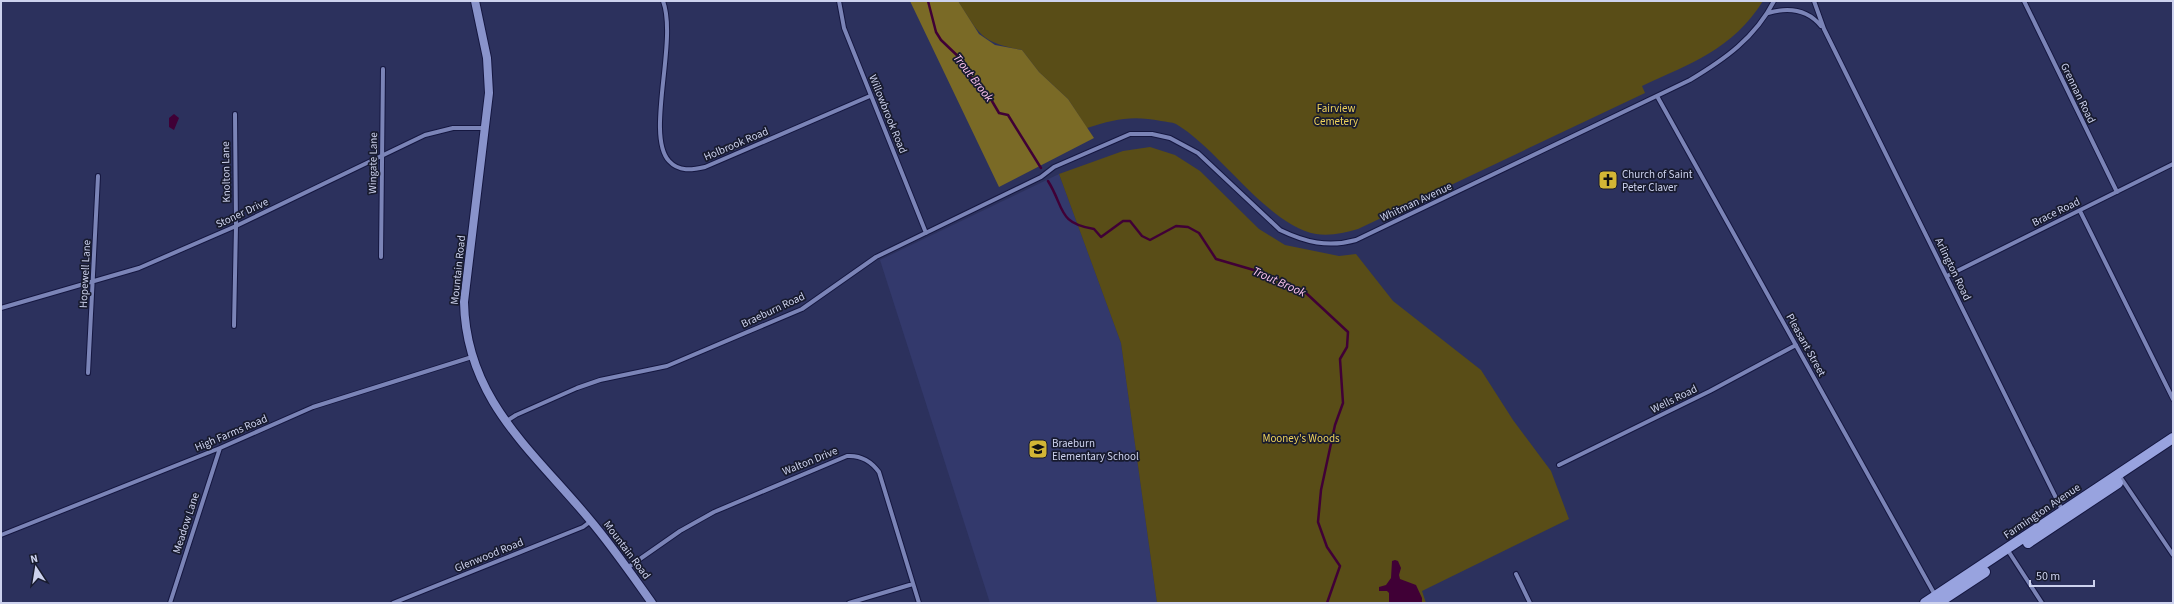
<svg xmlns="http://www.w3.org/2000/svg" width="2174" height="604" font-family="'Source Sans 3',sans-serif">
  <rect width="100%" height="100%" fill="#2c315d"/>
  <path fill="#33396c" d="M1059 174 1121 343 1157 603H990L880 260Z"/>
  <path fill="#594d17" d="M958 1H1763C1732 50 1691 63 1642 86L1645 93 1358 229C1344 233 1331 236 1316 234 1267 225 1220 150 1176 124 1172 122 1166 122 1161 121 1133 115 1114 119 1087 128L1068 99 1039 72 1022 50C980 42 980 35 958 1Z
    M1150 147 1175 155 1200 171 1259 229 1285 245 1339 256 1356 254 1393 301 1481 370 1513 420 1551 471 1569 519 1422 591 1426 603H1157L1121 343 1059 174 1123 151Z"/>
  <path fill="#7a6a26" d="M910 1H958L979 34 995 45 1022 50 1039 72 1068 99 1094 138 999 187Z"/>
  <path fill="#400036" d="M174 114 179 118 174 130 169 127V118Z
    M1395 560 1398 561 1401 568 1399 575 1400 579 1416 585 1422 598V603H1389V593L1387 591H1379V587L1386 585 1391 578 1392 561Z"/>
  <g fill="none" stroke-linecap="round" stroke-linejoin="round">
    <path stroke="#400036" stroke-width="2.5" d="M928 1 936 32 941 40 963 61 974 84 989 96 999 113 1008 115 1041 168
      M1048 181C1065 208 1057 223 1094 229L1101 237 1123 221H1130L1142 236 1150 240 1176 226 1188 227 1199 233 1216 259 1264 273 1306 293 1348 332 1347 347 1340 359 1343 403 1335 425 1321 490 1318 522 1327 547 1340 566 1327 603"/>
    <g stroke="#151740" stroke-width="6">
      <path id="street" d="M663 1C678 41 645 135 669 161 679 172 692 170 705 167L870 96
        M839 1 844 28 926 233
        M1814 1 1824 29 2062 510
        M2024 1 2117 192
        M1768 13C1789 7 1807 9 1821 26
        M1657 96 1935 595
        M2080 211 2173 399
        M381 257 383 69
        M1947 276 2173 164
        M1 308 139 268 236 226 425 135 453 128H484
        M234 326 236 226 235 114
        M88 373 98 176
        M505 422 516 415 577 388 600 380 667 366 802 309 876 257 1041 177 1054 167 1130 134H1152L1170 138 1198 153 1280 230C1305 242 1328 248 1356 240L1690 80C1725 59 1755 38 1774 1
        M1559 465 1710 391 1796 345
        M2119 475 2173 555
        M1 535 220 448 313 407 472 357
        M2007 549 2042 603
        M627 568 680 531 714 512 847 456C861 455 871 461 879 472L919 603
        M1516 574 1530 603
        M170 603 220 448
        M393 603 583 527 591 521
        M849 603 913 584"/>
    </g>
    <g stroke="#151740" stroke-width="10">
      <path id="secondary" d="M475 1 487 58 489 93 464 302C466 400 533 451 590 520 612 546 632 575 652 603"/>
    </g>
    <g stroke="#151740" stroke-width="12">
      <path id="primary" d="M2028 543 2118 483
        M1925 603 2173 438
        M1938 603 1985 572"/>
    </g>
    <use href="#street" stroke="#7b84b7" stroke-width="4"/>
    <use href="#secondary" stroke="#8993cb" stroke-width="8"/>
    <use href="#primary" stroke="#98a3df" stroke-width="10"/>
  </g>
  <defs>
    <g id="church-square" transform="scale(1)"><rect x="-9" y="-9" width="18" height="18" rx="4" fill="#d3b635" stroke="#181b2f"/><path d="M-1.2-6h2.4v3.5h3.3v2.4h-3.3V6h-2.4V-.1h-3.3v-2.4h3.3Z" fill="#111"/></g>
    <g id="school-square" transform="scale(1)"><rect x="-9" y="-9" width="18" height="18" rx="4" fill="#d3b635" stroke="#181b2f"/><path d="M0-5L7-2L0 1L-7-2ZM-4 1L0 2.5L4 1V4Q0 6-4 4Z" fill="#111"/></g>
  </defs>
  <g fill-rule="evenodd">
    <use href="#church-square" x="1608" y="180"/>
    <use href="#school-square" x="1038" y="449"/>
  </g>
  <g text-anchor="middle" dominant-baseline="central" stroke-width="3.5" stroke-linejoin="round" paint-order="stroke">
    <g font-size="11" fill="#cdd2ee" stroke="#181b2f">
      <text transform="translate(2078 93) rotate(64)">Grennan Road</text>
      <text transform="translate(888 114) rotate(68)">Willowbrook Road</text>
      <text transform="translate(736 144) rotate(-23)">Holbrook Road</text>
      <text transform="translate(373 163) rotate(-89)">Wingate Lane</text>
      <text transform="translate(226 172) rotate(-91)">Knolton Lane</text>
      <text transform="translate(1416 202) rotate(-25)">Whitman Avenue</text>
      <text transform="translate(2056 212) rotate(-26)">Brace Road</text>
      <text transform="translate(242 213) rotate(-25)">Stoner Drive</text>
      <text transform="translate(1953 269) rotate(64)">Arlington Road</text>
      <text transform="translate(458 270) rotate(-84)">Mountain Road</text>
      <text transform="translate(85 274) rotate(-87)">Hopewell Lane</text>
      <text transform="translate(773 310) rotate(-25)">Braeburn Road</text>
      <text transform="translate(1806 345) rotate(61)">Pleasant Street</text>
      <text transform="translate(1674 399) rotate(-26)">Wells Road</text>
      <text transform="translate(231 433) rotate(-23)">High Farms Road</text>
      <text transform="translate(810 461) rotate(-22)">Walton Drive</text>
      <text transform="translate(2042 511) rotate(-34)">Farmington Avenue</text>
      <text transform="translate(186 523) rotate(-72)">Meadow Lane</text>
      <text transform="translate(627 550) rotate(53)">Mountain Road</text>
      <text transform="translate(489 555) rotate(-22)">Glenwood Road</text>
    </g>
    <g font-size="11" fill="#efd35b" stroke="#181b2f">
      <text x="1336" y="108">Fairview<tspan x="1336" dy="13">Cemetery</tspan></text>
      <text x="1301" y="438">Mooney's Woods</text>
    </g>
    <g font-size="11" fill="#cdd2ee" stroke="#181b2f" text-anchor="start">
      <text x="1622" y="174">Church of Saint<tspan x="1622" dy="13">Peter Claver</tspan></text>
      <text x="1052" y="443">Braeburn<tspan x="1052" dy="13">Elementary School</tspan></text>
    </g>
    <g font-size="12" font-style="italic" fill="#fdc4ee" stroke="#181b2f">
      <text transform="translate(973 78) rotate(52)">Trout Brook</text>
      <text transform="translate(1279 282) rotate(24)">Trout Brook</text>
    </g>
  </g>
  <rect width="2174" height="604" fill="none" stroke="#cdd2ee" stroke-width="4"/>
  <g transform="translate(36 568) rotate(348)" stroke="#181b2f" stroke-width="3" paint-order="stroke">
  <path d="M0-3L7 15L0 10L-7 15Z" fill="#cdd2ee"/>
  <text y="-6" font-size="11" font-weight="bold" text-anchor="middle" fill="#cdd2ee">N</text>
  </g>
  <path d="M2030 580v6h64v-6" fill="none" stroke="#cdd2ee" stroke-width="2"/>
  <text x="2036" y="580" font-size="12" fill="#cdd2ee" stroke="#181b2f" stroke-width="3" paint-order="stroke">50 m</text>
</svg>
